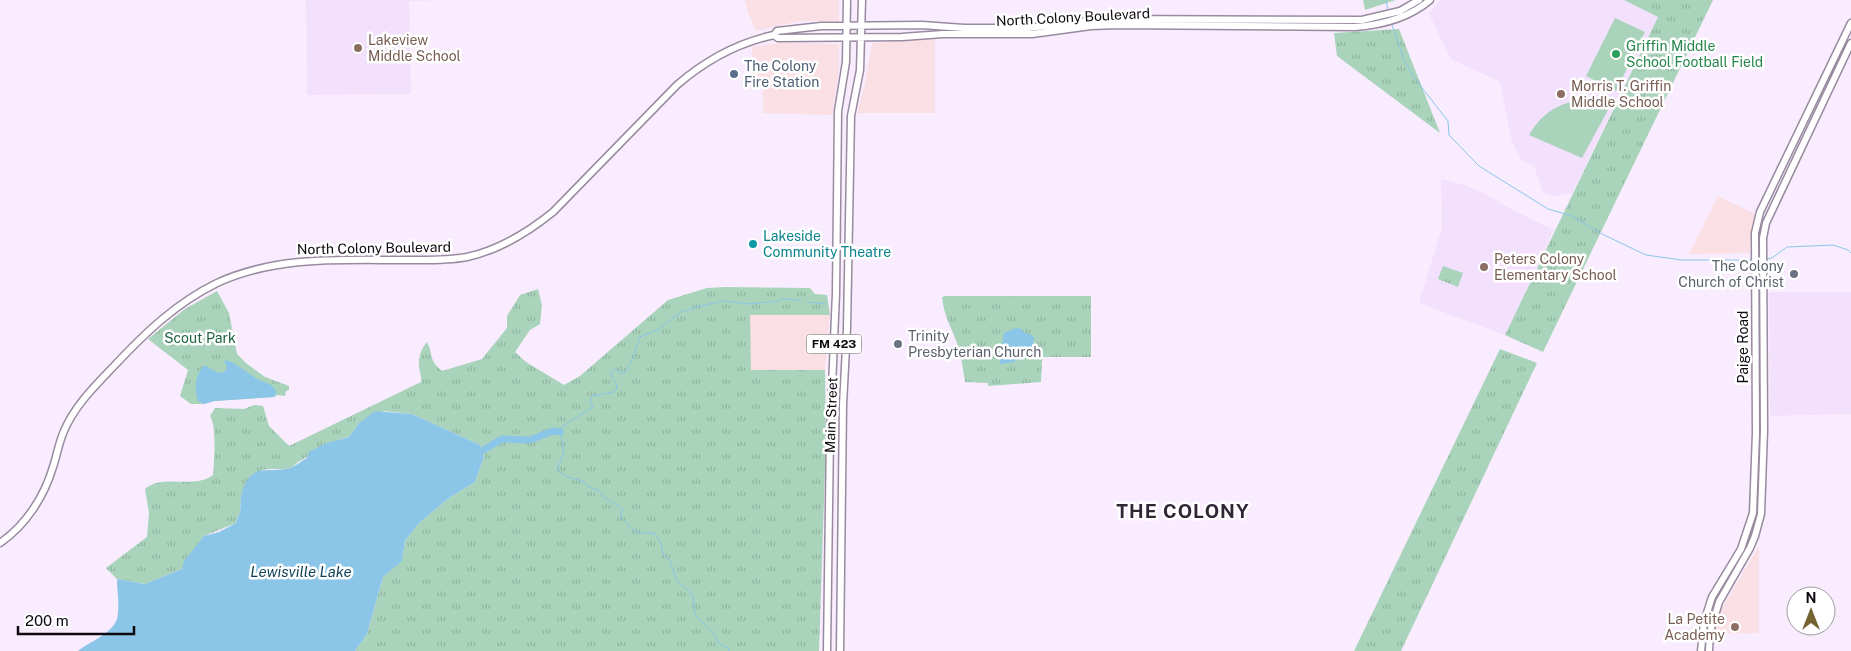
<svg xmlns="http://www.w3.org/2000/svg" width="1851" height="651" font-family="'Public Sans',sans-serif">
  <defs>
    <pattern id="grass-tufts" width="24" height="20" patternUnits="userSpaceOnUse" patternTransform="scale(1.25)"><rect width="24" height="20" fill="#a9d3bb"/><path d="M3 7l-1-3M5 7V3M7 7l1-3M15 17l-1-3M17 17v-4M19 17l1-3" fill="none" stroke="#90b4a0"/></pattern>
  </defs>
  <rect width="100%" height="100%" fill="#f8ecfe"/>
  <path fill="#fadfe5" d="M745 0H839V21H799L756 31 748 12Z
    M935 39V113H857L865 84 872 43Z
    M779 43 839 44V69L832 115 763 113V87L756 84 752 77V47Z
    M1718 196 1755 214 1751 233 1750 253 1689 254Z
    M750 315H830L825 370H750Z
    M1759 546V633L1715 634 1720 611Z"/>
  <path fill="#f3e0fd" d="M306 0H450L409 1 411 94 307 95Z
    M1440 0H1624L1658 17 1572 193 1554 196 1543 193 1534 166 1521 160 1512 142 1500 82 1451 59 1429 14Z
    M1441 179 1464 185 1490 196 1507 207 1554 230 1505 335 1419 303 1442 227Z
    M1769 292H1851V414L1770 416Z"/>
  <path fill="url(#grass-tufts)" d="M1363 0H1396L1365 10Z
    M1624 0H1713L1543 352 1505 335 1658 17Z
    M1399 29 1440 133 1337 56 1334 33Z
    M1443 266 1463 273 1458 287 1438 279Z
    M725 287 810 288 815 294 827 295 830 315H750L751 370H825L826 439 819 651H355L367 634 383 577 402 560 405 541 419 523 449 498 475 482 484 457 480 445 412 414 384 411 359 423 349 437 338 440 298 462C282 480 262 454 244 488 240 496 241 503 240 512 239 515 237 519 236 523L204 536 182 569 145 584 117 579 106 568 147 537 149 513 145 489C163 473 193 490 213 475 214 462 217 427 210 416L215 408 244 409 254 405 263 406 269 426 289 446 421 382C422 375 419 372 419 365 418 358 422 347 427 342 434 356 428 359 442 371L482 359 507 328V316L520 295 538 289 542 305 540 324 530 330 515 352 526 362 564 385 580 376 668 300 707 288Z
    M217 291 229 313 237 354 247 364 265 377 289 386V390L286 391 285 396 277 395 274 397 214 401 204 404H191L180 396 188 370 148 339 185 309Z
    M945 296H1091V357H1043L1042 361 1041 382 988 386V383L965 382C963 370 962 358 958 346 952 328 944 317 942 297Z
    M1500 349 1537 363 1401 651H1354Z"/>
  <path fill="#a9d3bb" d="M1615 18 1645 32 1616 91 1586 76Z
    M1576 101H1588L1608 110 1582 158 1529 135C1540 116 1554 105 1576 101Z"/>
  <path fill="#8bc6e8" d="M1016 328 1022 329 1023 332 1032 335 1035 339 1033 341 1035 348 1032 349C1024 360 1012 363 1000 364V359L1004 353 1001 350 1004 333Z
    M224 360 232 362 257 379 271 385 277 392 274 397 214 401 204 404 198 401C194 388 195 377 204 365L218 373 224 372 227 368Z
    M375 411 412 414 480 445 484 457 475 482 449 498 419 523 405 541 402 561 383 577 367 634 355 651H78C89 642 112 634 117 619 120 607 117 591 117 579L145 584 182 569 184 561 204 536 219 532 236 523C237 519 239 515 240 512 241 505 240 498 242 492 252 461 268 474 290 468 296 466 301 461 307 458L309 452 324 444 349 437 359 423Z"/>
  <g fill="none" stroke-linecap="round" stroke-linejoin="round">
    <path stroke="#8bc6e8" stroke-width="1" d="M1386 0 1388 11
      M1391 22 1404 60 1415 79 1448 121 1449 135 1479 166 1548 209 1572 216 1602 234 1646 255 1682 260H1751
      M1765 259 1772 258 1787 247 1833 245 1848 250 1851 253
      M807 302 826 304
      M729 651 728 648 718 643 714 633 695 615 693 595 677 581 670 561 663 554 661 543 654 533C647 533 638 534 632 529 627 526 628 521 620 517L623 509 604 497 598 490 588 487 583 481 567 477 557 470 564 452 560 428 593 407 590 402 592 396 613 392 617 389 616 383 610 373 616 369 620 373H625L634 355 640 337 659 329 681 312 701 306 723 301 749 304 779 301 783 299 801 300"/>
    <path stroke="#8bc6e8" stroke-width="7" d="M475 455 502 439 530 440 553 431 560 432"/>
    <g stroke="#988b9f" stroke-width="9">
      <path id="major" d="M774 35 778 38 902 37 943 34H1032L1091 26 1118 25 1355 27C1381 25 1409 18 1430 0
        M0 543C26 525 44 497 53 467 57 455 59 442 64 431 75 405 95 386 114 366 145 333 176 303 217 283 276 256 339 260 402 260 424 260 446 261 467 257 499 250 527 233 553 212L677 85C706 60 737 43 774 35L777 31 821 26 922 25 964 28H1028L1105 19 1362 20 1400 11 1419 0
        M827 651 830 434 836 293 838 111 846 62 847 0
        M840 651 843 405 847 328 851 116 860 70 862 0
        M1701 651 1704 622 1712 597 1741 549 1753 513 1756 433 1755 233 1760 212 1851 23
        M1709 651 1710 632 1719 602 1750 548 1755 536 1761 514 1764 430 1763 238 1766 223 1851 43"/>
    </g>
    <use href="#major" stroke="#fff" stroke-width="6"/>
  </g>
  <g fill="#8d6e63" stroke="#fff" stroke-width="2">
    <circle cx="358" cy="48" r="5"/>
    <circle cx="1561" cy="94" r="5"/>
    <circle cx="1484" cy="267" r="5"/>
    <circle cx="1735" cy="627" r="5"/>
  </g>
  <circle fill="#2e9e5b" stroke="#fff" stroke-width="2" cx="1616" cy="54" r="5"/>
  <circle fill="#5c6f8a" stroke="#fff" stroke-width="2" cx="734" cy="74" r="5"/>
  <circle fill="#0f9aa8" stroke="#fff" stroke-width="2" cx="753" cy="244" r="5"/>
  <g fill="#6b7280" stroke="#fff" stroke-width="2">
    <circle cx="1794" cy="274" r="5"/>
    <circle cx="898" cy="344" r="5"/>
  </g>
  <g text-anchor="middle" dominant-baseline="central" stroke-width="5" stroke-linejoin="round" paint-order="stroke">
    <rect fill="#fff" stroke="#565358" stroke-width="1" x="806.5" y="334.5" width="55" height="19" rx="4"/>
    <g font-size="12" font-weight="bold" fill="#0e0910">
      <text x="834" y="344">FM 423</text>
    </g>
    <g font-size="14" fill="#0e0910" stroke="#fff">
      <text transform="translate(1073 17) rotate(-3)">North Colony Boulevard</text>
      <text transform="translate(374 248) rotate(-1)">North Colony Boulevard</text>
      <text transform="translate(1743 347) rotate(-90)">Paige Road</text>
      <text transform="translate(831 415) rotate(-88)">Main Street</text>
    </g>
    <g font-size="14" fill="#785e54" stroke="#fff" text-anchor="start">
      <text x="368" y="40">Lakeview<tspan x="368" dy="16">Middle School</tspan></text>
      <text x="1571" y="86">Morris T. Griffin<tspan x="1571" dy="16">Middle School</tspan></text>
      <text x="1494" y="259">Peters Colony<tspan x="1494" dy="16">Elementary School</tspan></text>
      <text x="1725" y="619" text-anchor="end">La Petite<tspan x="1725" dy="16">Academy</tspan></text>
    </g>
    <g font-size="14" fill="#27864d" stroke="#fff" text-anchor="start">
      <text x="1626" y="46">Griffin Middle<tspan x="1626" dy="16">School Football Field</tspan></text>
    </g>
    <g font-size="14" fill="#4e5e75" stroke="#fff" text-anchor="start">
      <text x="744" y="66">The Colony<tspan x="744" dy="16">Fire Station</tspan></text>
    </g>
    <g font-size="14" fill="#0d838f" stroke="#fff" text-anchor="start">
      <text x="763" y="236">Lakeside<tspan x="763" dy="16">Community Theatre</tspan></text>
    </g>
    <g font-size="14" fill="#5b616d" stroke="#fff" text-anchor="end">
      <text x="1784" y="266">The Colony<tspan x="1784" dy="16">Church of Christ</tspan></text>
      <text x="908" y="336" text-anchor="start">Trinity<tspan x="908" dy="16">Presbyterian Church</tspan></text>
    </g>
    <g font-size="14" fill="#1e6344" stroke="#fff">
      <text x="200" y="338">Scout Park</text>
    </g>
    <g font-size="15" font-style="italic" fill="#0d3f56" stroke="#fff">
      <text x="301" y="571">Lewisville Lake</text>
    </g>
    <g font-size="19" font-weight="bold" letter-spacing="1" fill="#312636" stroke="#fff">
      <text x="1183" y="511">THE COLONY</text>
    </g>
  </g>
  <g transform="translate(1811 611)"><circle r="24" fill="#ffffff" stroke="#9f9d9f"/>
  <path d="M0-4L9 19L0 12L-9 19Z" fill="#766332"/>
  <text y="-8" font-size="14" font-weight="bold" text-anchor="middle" fill="#0e0910">N</text>
  </g>
  <path d="M18 626v8h116v-8" fill="none" stroke="#0e0910" stroke-width="2.5"/>
  <text x="25" y="626" font-size="15" fill="#0e0910" stroke="#ffffff" stroke-width="4" paint-order="stroke">200 m</text>
</svg>
